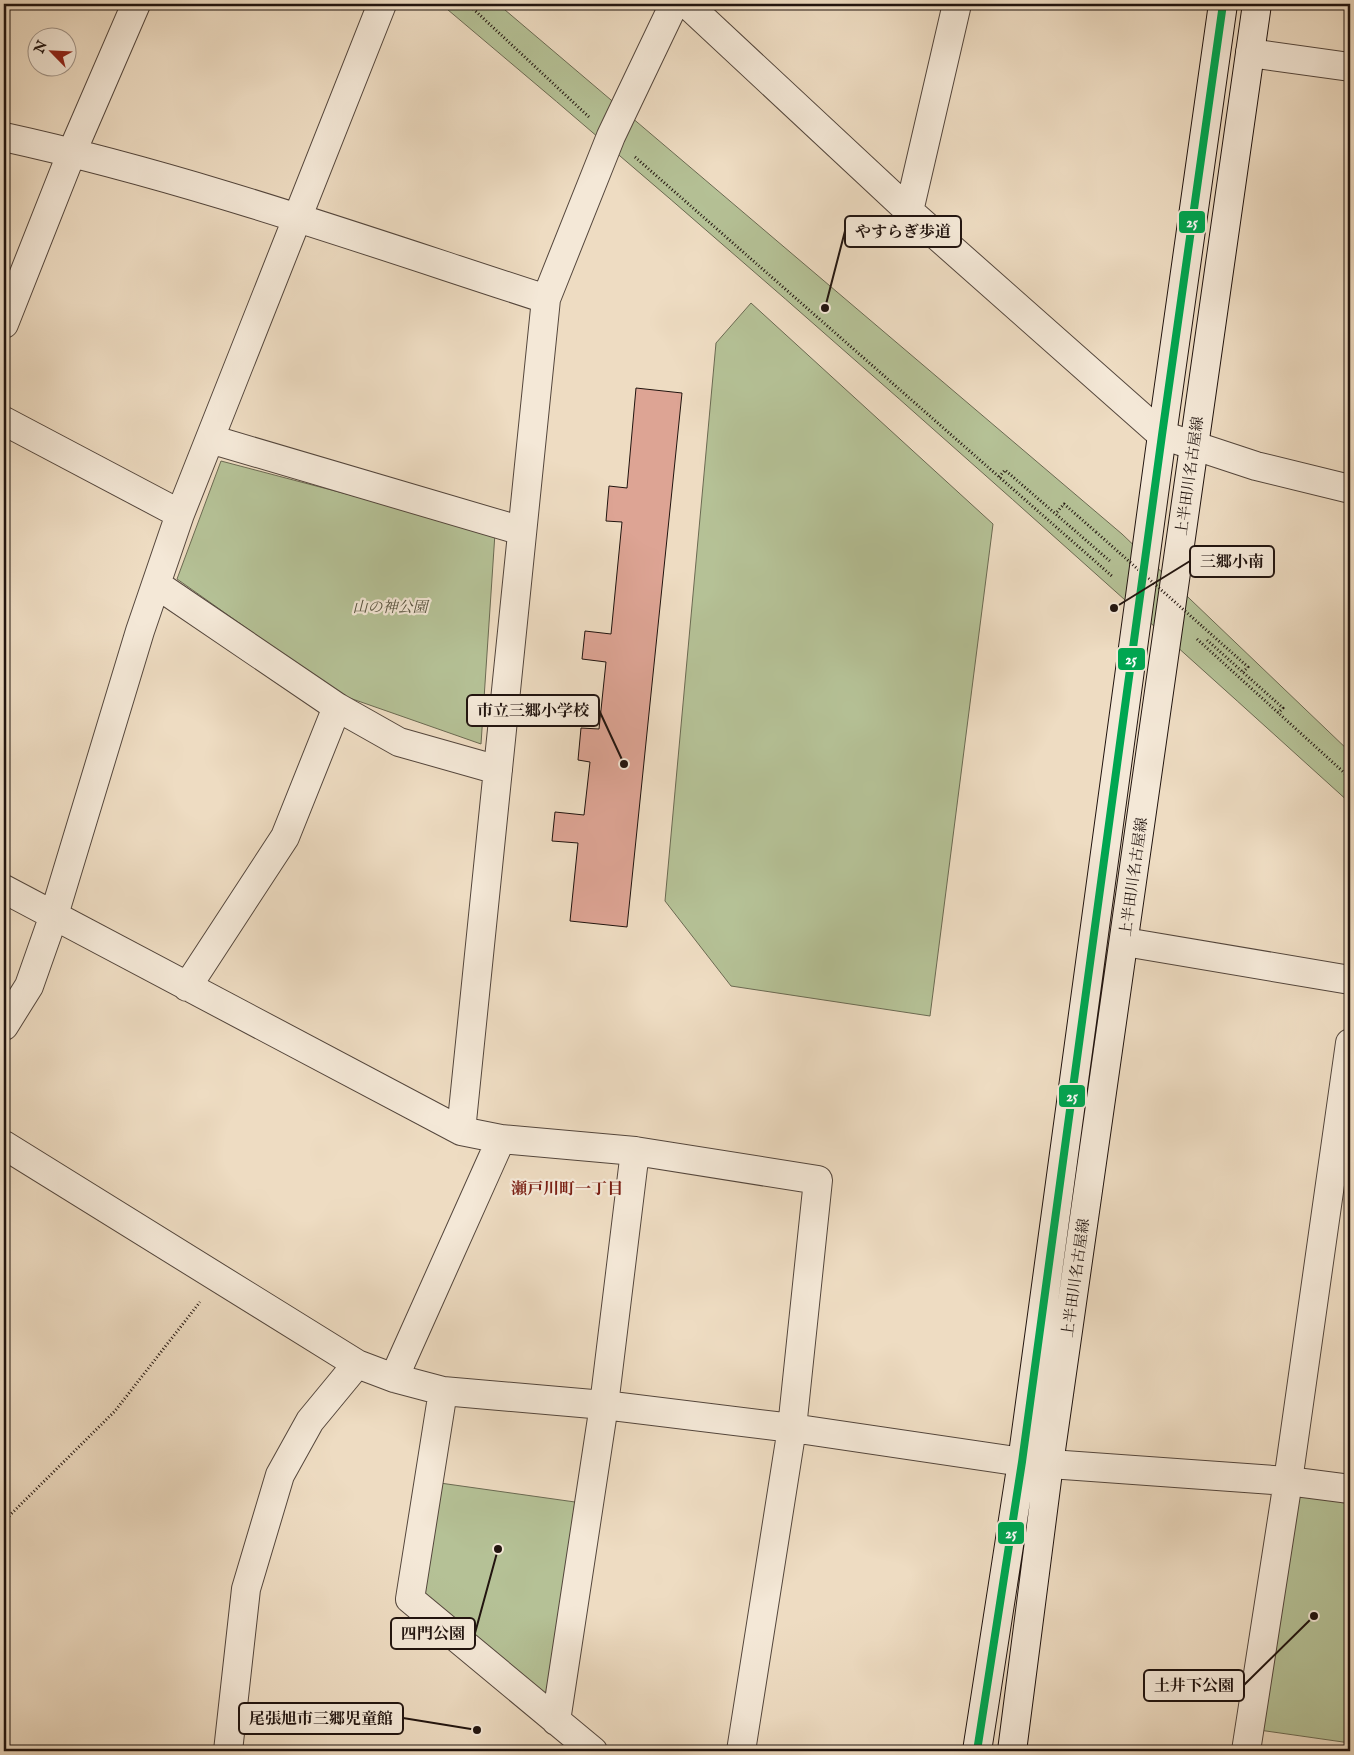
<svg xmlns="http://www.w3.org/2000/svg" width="1354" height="1755" font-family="'IM FELL English','Noto Serif JP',serif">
  <rect width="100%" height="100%" fill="#eedcc2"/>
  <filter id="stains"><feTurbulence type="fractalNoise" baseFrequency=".004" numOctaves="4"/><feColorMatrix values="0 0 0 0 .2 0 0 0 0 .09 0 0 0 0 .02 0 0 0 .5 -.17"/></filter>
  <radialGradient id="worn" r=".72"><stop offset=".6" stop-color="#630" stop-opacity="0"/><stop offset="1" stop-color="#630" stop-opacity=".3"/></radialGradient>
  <path fill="#b5c196" stroke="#6b6a52" d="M441 4H498L1122 534 1350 752V803C1051 532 750 263 441 4Z
    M751 303 993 524 930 1016 731 986 665 901 716 343Z
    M221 461 495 533 481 744 341 695 177 579Z
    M440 1483 575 1502 547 1700 419 1595Z
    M1299 1496 1350 1503V1743L1259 1730Z"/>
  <path fill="#dda494" stroke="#21140f" d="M636 388 682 393 627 927 570 921 578 843 552 841 555 812 584 815 590 762 578 760 581 728 599 729 606 662 582 659 585 631 611 634 622 522 606 521 609 486 627 488Z"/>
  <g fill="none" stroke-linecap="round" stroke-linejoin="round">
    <g stroke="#54463c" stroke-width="30">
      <path id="minor" d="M687 4 909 211 1162 435 1256 466 1350 489
        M1250 53 1350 67
        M4 137C187 177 367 241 546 299
        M909 211 957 4
        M4 324 72 152 136 4
        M4 421 180 514
        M210 439 522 531
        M156 584 337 707 399 742 498 770
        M4 889 461 1131 501 1139 635 1151 818 1180 792 1428 741 1751
        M1125 942 1350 980
        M187 987 285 837 337 707
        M4 1026 29 986 54 915 140 631 180 514 382 4
        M461 1131 546 299 611 136 674 4
        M4 1145 357 1364 394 1378 443 1391 604 1405 792 1428 1022 1462 1288 1481 1350 1489
        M394 1378 501 1139
        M443 1391 410 1599 593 1751
        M556 1721 604 1405 635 1151
        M228 1751 246 1589 280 1475 310 1421 357 1364
        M1246 1751 1288 1481 1350 1043"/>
    </g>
    <g stroke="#21140f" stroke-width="30">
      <path id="secondary" d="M977 1751 1022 1462 1162 435 1223 4
        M1012 1751 1049 1464 1257 4"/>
    </g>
    <path stroke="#21140f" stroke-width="3" stroke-dasharray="1 2.5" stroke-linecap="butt" d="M468 4 589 117
      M635 157 1113 577
      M999 477 1005 470 1111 562
      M1057 512 1064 504 1096 532
      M1203 627 1248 667 1243 672
      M1197 639 1350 778
      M1207 640 1283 708 1278 713
      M4 1521 115 1411 200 1302"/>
    <use href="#minor" stroke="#f4e8d7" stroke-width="28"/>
    <use href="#secondary" stroke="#f4e8d7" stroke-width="28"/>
    <path stroke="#21140f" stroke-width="3" stroke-dasharray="1 2.5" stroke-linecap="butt" d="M1096 532 1203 627"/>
    <g stroke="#f4e8d7" stroke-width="11">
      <path id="bus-1" d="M977 1751 1022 1462 1162 435 1223 4"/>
    </g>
    <use href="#bus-1" stroke="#00a651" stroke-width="8"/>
  </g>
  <g text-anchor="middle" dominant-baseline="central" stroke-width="4.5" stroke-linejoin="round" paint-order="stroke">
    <g font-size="15" fill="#21140f" stroke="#f4e8d7">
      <text transform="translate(1190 476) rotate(-82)">上半田川名古屋線</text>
      <text transform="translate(1134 877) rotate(-82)">上半田川名古屋線</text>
      <text transform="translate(1076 1278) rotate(-82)">上半田川名古屋線</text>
    </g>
    <g font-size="15" font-style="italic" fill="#55513e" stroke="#f4e8d7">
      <text x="390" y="607">山の神公園</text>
    </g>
    <g font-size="16" font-weight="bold" fill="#7a1f14" stroke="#f4e8d7">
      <text x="567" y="1190">瀬戸川町一丁目</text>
    </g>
  </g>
  <path fill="none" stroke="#21140f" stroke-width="2" d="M825 308L845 231M1114 608L1190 561M624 764L599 710M498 1549L475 1633M1314 1616L1244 1685M477 1730L403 1718"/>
  <g fill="#21140f" stroke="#f4e8d7" stroke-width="2">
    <circle cx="825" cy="308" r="5"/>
    <circle cx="1114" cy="608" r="5"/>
    <circle cx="624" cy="764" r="5"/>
    <circle cx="498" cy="1549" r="5"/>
    <circle cx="1314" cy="1616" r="5"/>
    <circle cx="477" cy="1730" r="5"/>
  </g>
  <g fill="#f4e8d7" stroke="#21140f" stroke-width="2">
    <rect x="845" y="216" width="116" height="31" rx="5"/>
    <rect x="1190" y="546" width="84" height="31" rx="5"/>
    <rect x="467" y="695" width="132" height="31" rx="5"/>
    <rect x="391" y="1618" width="84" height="31" rx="5"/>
    <rect x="1144" y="1670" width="100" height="31" rx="5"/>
    <rect x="239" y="1703" width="164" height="31" rx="5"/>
  </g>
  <g font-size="16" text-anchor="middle" font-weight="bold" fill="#21140f">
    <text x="903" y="237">やすらぎ歩道</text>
    <text x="1232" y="567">三郷小南</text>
    <text x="533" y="716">市立三郷小学校</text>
    <text x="433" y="1639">四門公園</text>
    <text x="1194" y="1691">土井下公園</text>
    <text x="321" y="1724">尾張旭市三郷児童館</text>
  </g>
  <g stroke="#f4e8d7" stroke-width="2">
    <rect x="1178" y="210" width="28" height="24" rx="5" fill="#00a651"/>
    <rect x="1117" y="647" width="29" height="24" rx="5" fill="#00a651"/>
    <rect x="1058" y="1084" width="28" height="24" rx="5" fill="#00a651"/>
    <rect x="997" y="1521" width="28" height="24" rx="5" fill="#00a651"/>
  </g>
  <g font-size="14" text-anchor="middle" font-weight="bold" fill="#fff">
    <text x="1192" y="227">25</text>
    <text x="1131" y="664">25</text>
    <text x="1072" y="1101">25</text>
    <text x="1011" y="1538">25</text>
  </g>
  <rect width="1354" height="1755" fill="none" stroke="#eedcc2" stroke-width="20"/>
  <rect x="5" y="5" width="1344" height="1745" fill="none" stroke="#21140f" stroke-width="2.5"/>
  <rect x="10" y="10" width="1334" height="1735" fill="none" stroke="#21140f"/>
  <g transform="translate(52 52) rotate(294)"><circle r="24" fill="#f4e8d7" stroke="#a09387"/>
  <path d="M0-4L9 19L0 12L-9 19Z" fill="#8f2418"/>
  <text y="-8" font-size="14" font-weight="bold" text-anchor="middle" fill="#21140f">N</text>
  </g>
  <rect width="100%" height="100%" filter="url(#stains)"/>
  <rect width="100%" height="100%" fill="url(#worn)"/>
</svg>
